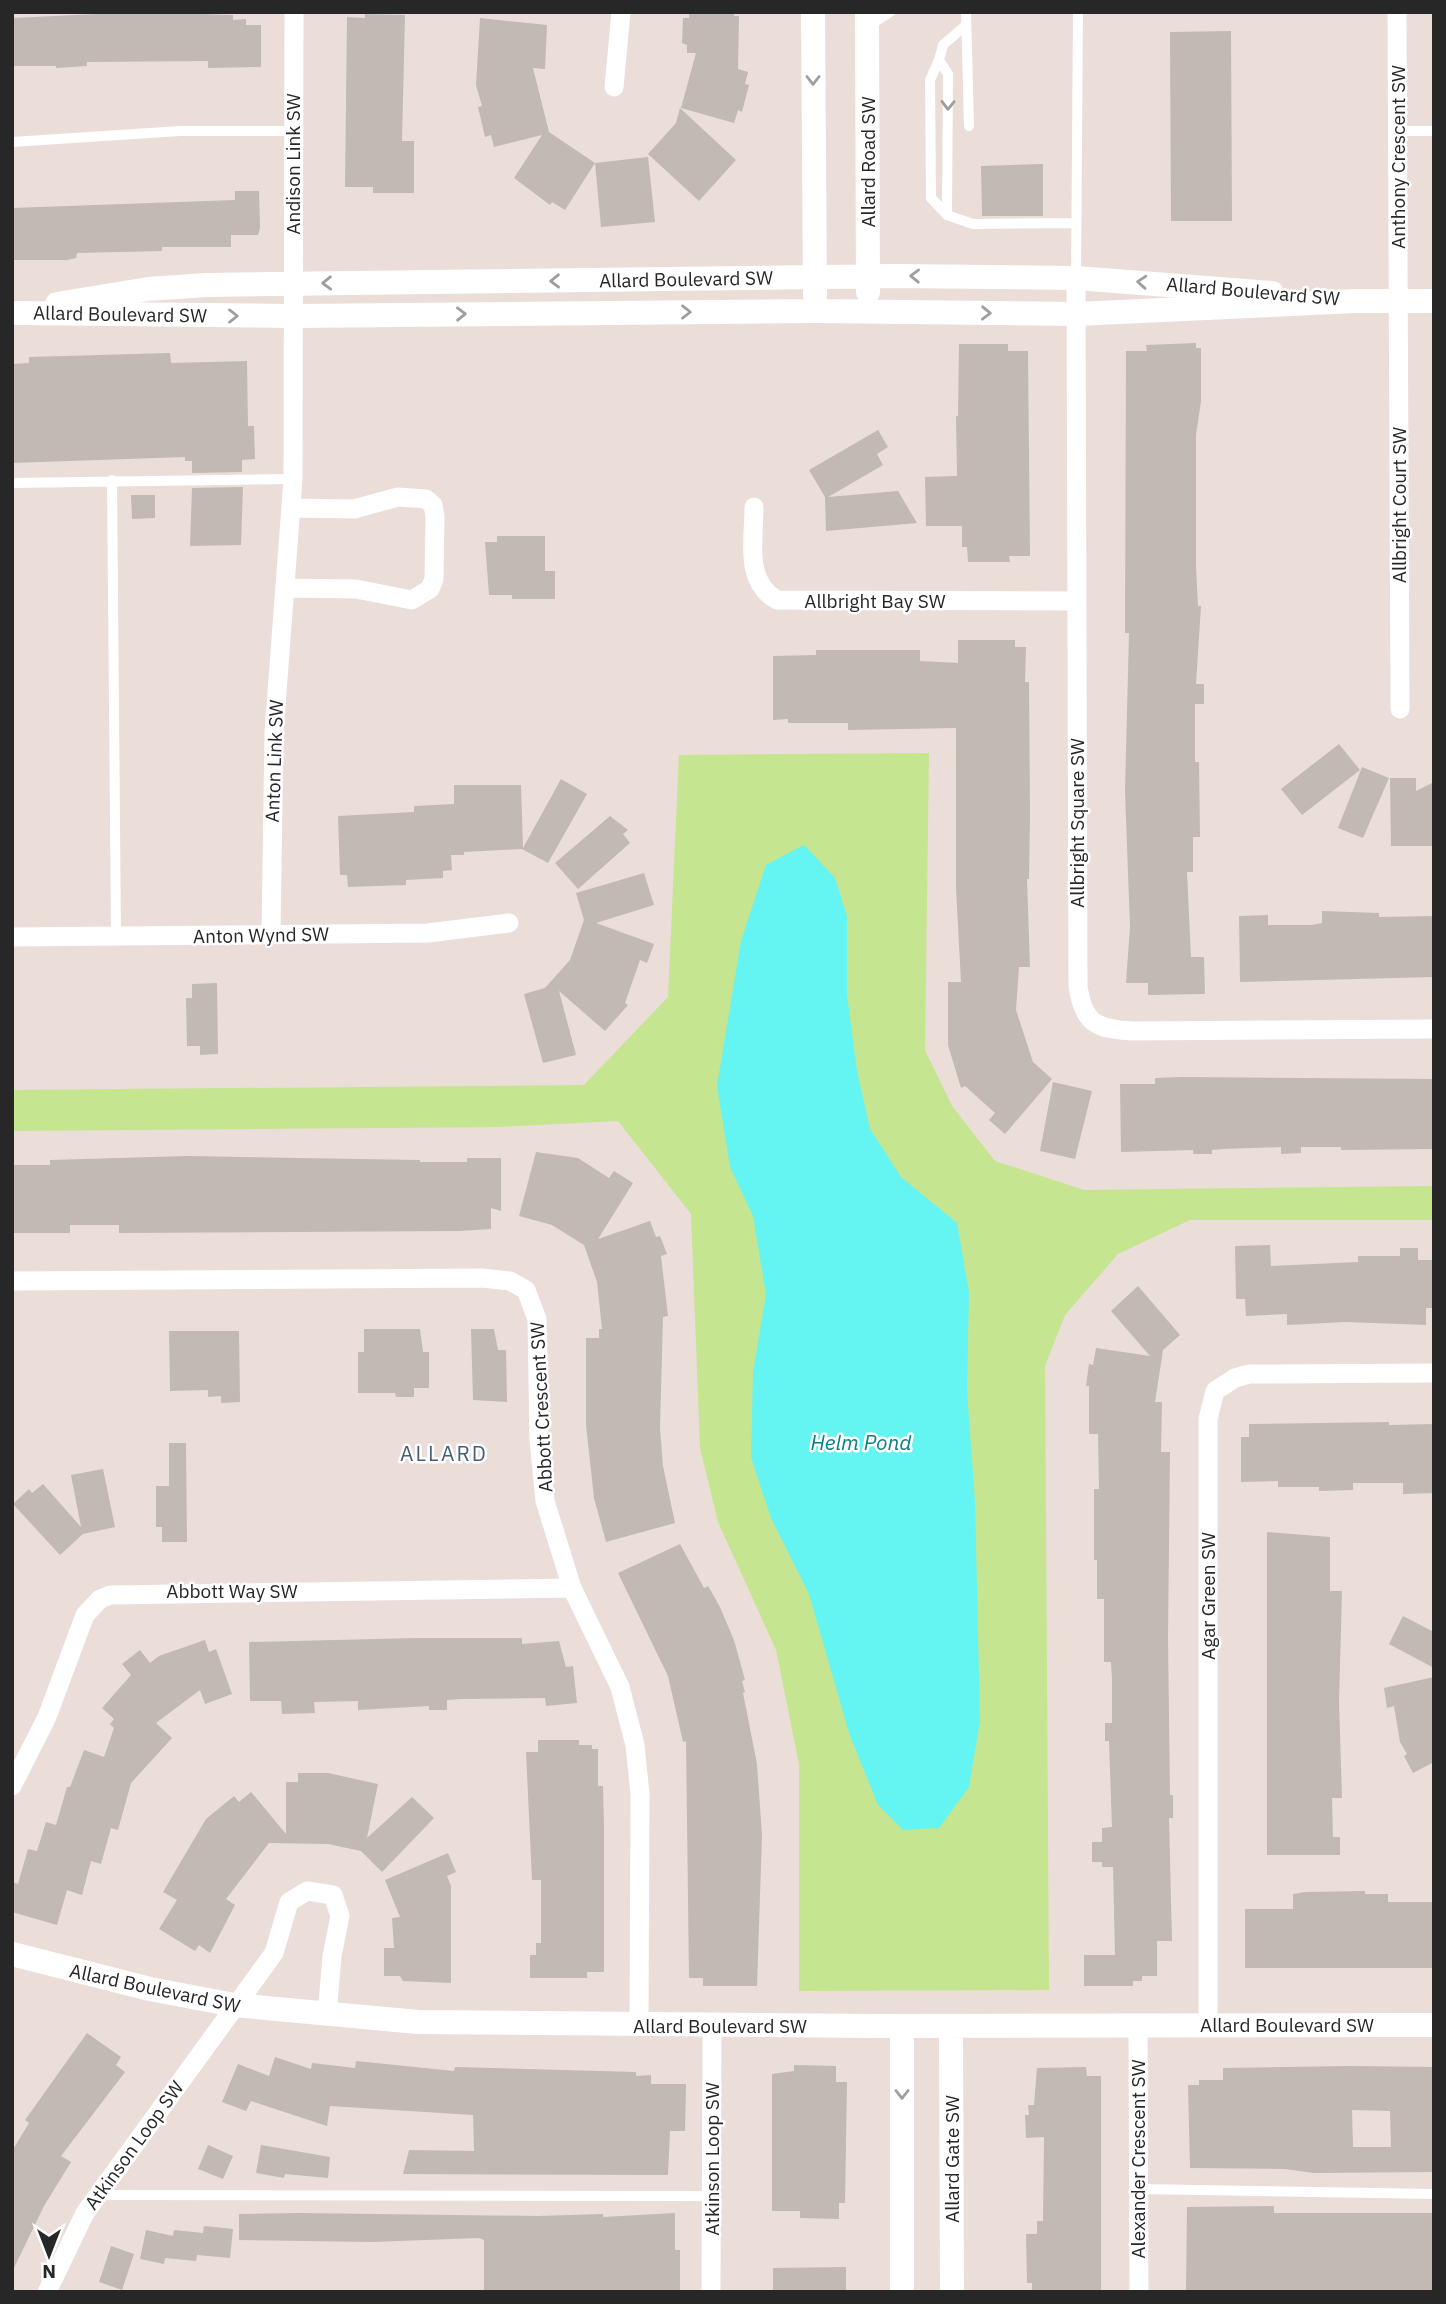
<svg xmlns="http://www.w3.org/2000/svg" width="1446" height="2304" font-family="'IBM Plex Sans',sans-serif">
  <rect width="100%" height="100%" fill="#ebddd8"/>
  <path fill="#c5e591" d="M929 753 925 1050 952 1106 995 1161 1084 1190 1434 1186V1220H1190L1118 1254 1065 1315 1045 1366 1049 1990 799 1991V1764L776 1650 718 1522 700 1448 691 1214 618 1121 499 1127 12 1131V1090L584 1085 668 997 679 755Z"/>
  <path fill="#64f4f2" d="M804 845 835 878 847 916V994L857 1071 870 1129 901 1177 957 1223 969 1292 967 1391 975 1502 980 1721 969 1787 939 1828 903 1830 878 1805 850 1736 809 1594 771 1518 751 1457 753 1373 766 1294 753 1216 730 1167 717 1086 741 941 766 865Z"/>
  <path fill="#c2b9b4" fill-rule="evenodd" d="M137 12 233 15V20L246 19V25H261V67L208 68V61L87 62V66L56 68V66H14L13 18Z
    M689 12H734V16H739L738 69 748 72 745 84 749 85 742 112 738 110 734 123 681 108 696 53H687V45L682 43 683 18H689Z
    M365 14 405 15 402 141H414V193H373V187H345L347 17 365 18Z
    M480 18 547 25 545 69 533 68 549 132 595 163 648 157 655 222 601 227 595 163 565 210 552 202 550 205 514 178 542 135 494 147 491 135 485 137 478 107 482 106 476 85Z
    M1231 31 1232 221H1171L1170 32Z
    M680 108 736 160 699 201 648 154 676 123Z
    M1043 164V216H982L981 166Z
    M235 191H259L260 228 258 235H231V247H162V251L77 253 76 258 67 260H12V208L235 200Z
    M1196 343V348H1201V401L1196 435V566L1198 606H1201L1196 684H1204V704H1195V762H1199L1200 837H1193V872H1187L1191 957H1204L1205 994 1148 995V983H1126L1130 927 1125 791 1129 633H1125L1126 351H1147L1146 345Z
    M959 344H1008V351H1028L1030 556H1009L1010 562H968L967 547H962V526H926L925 477 957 476 956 416H958Z
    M170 353 171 363 247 361 248 426H254L255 459 242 460V472L192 473V461H185V457L12 463V364L29 363V357Z
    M878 430 888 447 877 454 883 465 828 497 898 491 917 523 826 531 825 497 809 470Z
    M243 487 241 545 190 546 192 488Z
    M131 495H155V518L132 519Z
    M497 536H545V571H555V599H512V595H489L485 542H497Z
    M958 640H1015V647H1026L1025 682H1029L1030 814 1029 879H1027L1030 967H1019L1016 1010 1033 1062 1052 1079 1005 1134 989 1120 995 1113 965 1086 961 1088 948 1045V982H961L956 888V728L848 730V723H788V719L773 720V656L816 655V650H920V661L958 663Z
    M1339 744 1360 770 1302 815 1281 789Z
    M1362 767 1389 778 1363 838 1338 828Z
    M1390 778H1416V791L1434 782V846H1391Z
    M561 779 587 794 548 863 522 849 464 852V855H451L452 870 443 871V878L406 880V885L348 887 347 875H340L338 816 414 812V806L454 804V785H521L523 848Z
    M610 816 628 830 623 834 630 843 578 889 555 863Z
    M644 873 654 905 596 923 654 944 647 963 640 960 625 1003 628 1005 605 1031 559 991 576 1055 543 1063 524 994 545 988 570 960 584 920 576 893Z
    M1322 911 1379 913V917L1434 916V977L1240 982 1239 916 1268 915V925H1312L1322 923Z
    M217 983 218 1054 200 1055V1046H187L186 998H192V984Z
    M1182 1077 1434 1079 1432 1149 1341 1150V1147H1301V1153L1281 1154V1147L1223 1149 1212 1150V1154H1193V1150L1121 1152 1120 1084H1155V1078Z
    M1053 1082 1092 1091 1075 1159 1040 1151Z
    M536 1152 578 1158 609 1178 614 1171 633 1183 598 1239 650 1221 656 1237 660 1236 667 1254 661 1256 668 1316 663 1317 660 1428 663 1466 675 1523 606 1542 594 1498 586 1425V1338H599V1329H602L597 1282 584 1245 552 1225 519 1216Z
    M188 1156 420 1160V1162H467V1158H501V1211L491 1208V1229L459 1231 119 1233V1225H70V1233H12V1165H50V1160Z
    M1270 1245 1271 1266 1358 1262V1256H1400V1248H1418V1260H1433L1434 1308H1426V1325L1346 1322 1287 1325V1314L1246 1316 1245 1299H1236L1235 1246Z
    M1138 1286 1180 1335 1163 1350 1155 1402H1162L1161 1452H1170L1168 1637 1170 1795H1173V1818H1169L1172 1941H1157V1976H1142V1981H1133V1986H1084V1955H1115L1113 1867H1102V1862H1092V1842H1102V1828L1112 1827 1109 1741H1105V1723H1112V1679L1111 1662H1104V1599H1097V1560H1094V1489H1099L1098 1434H1089V1386H1086L1089 1364 1093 1365 1096 1348 1150 1356 1111 1311Z
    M364 1329H420L423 1352H429V1388H414V1397H396L395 1393H358V1352H364Z
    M471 1329H494L498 1350H506L507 1402 473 1400Z
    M169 1331H239L240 1402 221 1403V1396L208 1397V1390L170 1391Z
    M1389 1422V1425L1434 1424V1493L1403 1494V1483H1353V1490L1319 1491V1487H1278V1481L1241 1482V1437H1249V1424Z
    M169 1443H186L187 1542H162V1527H156V1486H169Z
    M103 1469 115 1527 83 1534 60 1555 13 1504 29 1489 32 1493 43 1484 81 1527 71 1475Z
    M1267 1532 1330 1537V1591H1342L1339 1702 1342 1798H1332L1333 1837H1340V1855H1267Z
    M680 1544 704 1588 708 1586 719 1605 734 1640 745 1680 742 1681 745 1692 743 1693 757 1764 762 1835 757 1986H703V1978H689L686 1741 683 1742 668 1676 618 1573Z
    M1403 1616 1434 1632V1668L1389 1644Z
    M417 1638H522V1644L559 1641 566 1667 573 1666 577 1703 546 1706 545 1698 461 1699 447 1700V1710H429V1706L358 1710V1701L314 1702 315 1713 282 1714 281 1701H250L249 1642Z
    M205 1640 209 1652 216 1649 232 1694 205 1704 200 1690 156 1723 172 1738 131 1783 118 1830 111 1828 101 1864 91 1861 82 1895 67 1890 57 1925 12 1912V1882L18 1884 28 1849 37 1851 46 1822 56 1825 67 1787H70L84 1750 104 1757 114 1728 110 1724 114 1719 102 1708 131 1675 122 1664 140 1650 150 1663 159 1656Z
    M1434 1677V1762L1413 1773 1404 1756 1407 1754 1400 1742 1394 1706 1387 1708 1384 1688Z
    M538 1740H579V1745H592V1749H598V1786H603L604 1830V1972H587V1978H530V1955H536V1943H541V1880H532L526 1752H538Z
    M298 1773H328L378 1784 367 1838 412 1797 434 1818 382 1872 361 1851 328 1844 269 1843 226 1899 235 1905 210 1953 199 1945 195 1951 159 1929 177 1900 163 1892 206 1819 234 1796 239 1802 251 1792 286 1834V1782H298Z
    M448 1853 456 1872 447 1876 451 1886V1983L403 1981 400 1976H384V1948H394L392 1918 400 1917 385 1880Z
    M1365 1891V1894H1388V1902H1434V1968H1245V1909H1293V1894L1306 1892Z
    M87 2033 121 2057 116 2065 125 2072 61 2156 71 2162 44 2206 12 2272V2151L29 2123 25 2120Z
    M275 2057 311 2069 312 2063 355 2068 356 2061 454 2071 455 2067 636 2072V2076L651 2075V2084H686L685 2131H670L668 2175 403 2174 409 2150 474 2151 473 2115 330 2106 327 2126 251 2101 246 2111 222 2102 238 2064 269 2076Z
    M794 2065 836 2066V2082H847L845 2203H839V2219L800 2218V2211H772V2074L794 2071Z
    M1351 2066 1434 2067V2172L1314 2173 1284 2169 1190 2168 1188 2085H1199V2080H1223V2068ZM1352 2110 1390 2111 1391 2147H1353Z
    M1086 2067 1087 2076H1101V2291L1032 2292V2283H1027L1026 2234H1037V2221H1043L1044 2137 1026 2138 1025 2115H1029L1028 2105H1034L1037 2068Z
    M208 2145 233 2156 223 2179 198 2169Z
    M261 2145 330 2157 328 2178 285 2174 284 2178 256 2173Z
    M1274 2206V2213H1434L1432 2292H1186L1187 2207Z
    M299 2213 538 2216 603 2214V2217L675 2213V2250H680V2292H484V2240L479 2238 372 2242 239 2240V2214Z
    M204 2226 233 2229 230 2258 197 2255 196 2261 165 2258 164 2264 140 2259 146 2230 173 2236 174 2230 203 2233Z
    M111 2246 134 2254 122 2290 99 2282Z
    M846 2267V2292H773V2268Z"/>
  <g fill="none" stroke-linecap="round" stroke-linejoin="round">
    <path stroke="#fff" stroke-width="10" d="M966 12 969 126
      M870 25 890 12
      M965 26 943 45 939 60 948 74 947 215 973 224 1075 223
      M939 60 930 80 931 198 947 215
      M1399 131H1434
      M12 142 180 131H293
      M1076 277 1078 12
      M112 480 116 936
      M12 483 293 479
      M1138 2189 1434 2194
      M98 2195 712 2196"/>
    <path stroke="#fff" stroke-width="19" d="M1397 12 1400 709
      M614 87 621 12
      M1076 278 1078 986C1083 1023 1096 1029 1132 1031L1434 1029
      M754 507C754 540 744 582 777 600L1077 601
      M285 588 356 589 412 600 430 589 434 579 435 516 433 505 426 499 398 497 354 509 292 508
      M271 935 274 732 293 479 294 12
      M12 937 428 933 509 923
      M12 1281 482 1278 510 1281 526 1290 537 1319 539 1440 545 1501 572 1588 620 1687 635 1745 640 1794 639 2025
      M12 1786 47 1717 85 1615 100 1599 110 1595 572 1588
      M1208 2025V1419L1215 1391 1235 1378 1249 1374 1434 1373
      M1138 2026 1139 2292
      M47 2292 85 2213 274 1953 289 1902 307 1891 333 1895 340 1916 332 1956 327 2015
      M711 2292 712 2026"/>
    <path stroke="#fff" stroke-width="24" d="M813 12 815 295
      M867 12 868 292
      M57 304 148 289 206 285 895 276 1076 278 1272 293
      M18 313 293 316 815 311 1076 314 1356 301H1434
      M12 1954 150 1989 234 2005 418 2022 874 2026 1434 2025
      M902 2026V2292
      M951 2026 952 2292"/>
  </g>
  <defs><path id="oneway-chevron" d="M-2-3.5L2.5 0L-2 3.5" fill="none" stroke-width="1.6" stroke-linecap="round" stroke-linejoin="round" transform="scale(1.75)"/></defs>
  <g stroke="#9e9e9e">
    <use href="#oneway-chevron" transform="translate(813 80) rotate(90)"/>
    <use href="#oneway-chevron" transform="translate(948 105) rotate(91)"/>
    <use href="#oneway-chevron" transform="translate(915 276) rotate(-179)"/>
    <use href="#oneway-chevron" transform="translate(555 281) rotate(179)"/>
    <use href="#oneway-chevron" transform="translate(1142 282) rotate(-176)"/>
    <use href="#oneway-chevron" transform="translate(327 283) rotate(179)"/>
    <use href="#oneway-chevron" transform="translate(686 312)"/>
    <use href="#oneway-chevron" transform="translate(986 313) rotate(1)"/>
    <use href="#oneway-chevron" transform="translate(461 314) rotate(-1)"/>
    <use href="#oneway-chevron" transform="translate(233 316)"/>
    <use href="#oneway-chevron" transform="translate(902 2094) rotate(90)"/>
  </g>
  <g text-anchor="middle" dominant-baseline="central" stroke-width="5" stroke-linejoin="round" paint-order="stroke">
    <g font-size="19" fill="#272727" stroke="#fff">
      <text transform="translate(1398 157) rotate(-90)">Anthony Crescent SW</text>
      <text transform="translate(868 162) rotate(-90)">Allard Road SW</text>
      <text transform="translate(293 164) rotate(-90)">Andison Link SW</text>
      <text transform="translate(686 279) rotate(-1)">Allard Boulevard SW</text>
      <text transform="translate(1253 291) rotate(5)">Allard Boulevard SW</text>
      <text transform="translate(120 314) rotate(1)">Allard Boulevard SW</text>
      <text transform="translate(1399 505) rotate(-90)">Allbright Court SW</text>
      <text x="875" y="601">Allbright Bay SW</text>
      <text transform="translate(274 761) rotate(-88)">Anton Link SW</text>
      <text transform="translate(1077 823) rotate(-90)">Allbright Square SW</text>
      <text transform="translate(261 935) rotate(-1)">Anton Wynd SW</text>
      <text transform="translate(541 1407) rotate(-93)">Abbott Crescent SW</text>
      <text x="232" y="1591">Abbott Way SW</text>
      <text transform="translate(1208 1596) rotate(-90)">Agar Green SW</text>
      <text transform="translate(155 1988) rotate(12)">Allard Boulevard SW</text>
      <text x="1287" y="2025">Allard Boulevard SW</text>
      <text x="720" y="2026">Allard Boulevard SW</text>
      <text transform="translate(134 2145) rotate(-54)">Atkinson Loop SW</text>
      <text transform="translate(712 2159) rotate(-90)">Atkinson Loop SW</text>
      <text transform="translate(952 2159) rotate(-90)">Allard Gate SW</text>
      <text transform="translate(1138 2159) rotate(-90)">Alexander Crescent SW</text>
    </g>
    <g font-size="21" font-style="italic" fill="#087f87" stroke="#fff">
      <text x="861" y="1442">Helm Pond</text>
    </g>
    <g font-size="21" letter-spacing="2" fill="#465e7a" stroke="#fff">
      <text x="444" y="1453">ALLARD</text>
    </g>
  </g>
  <rect width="1446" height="2304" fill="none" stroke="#272727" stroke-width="28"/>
  <g transform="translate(49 2255) rotate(180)" stroke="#ffffff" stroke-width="5" paint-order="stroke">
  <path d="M0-5L12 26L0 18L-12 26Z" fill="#272727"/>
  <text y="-10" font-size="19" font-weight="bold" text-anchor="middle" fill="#272727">N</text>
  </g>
</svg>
